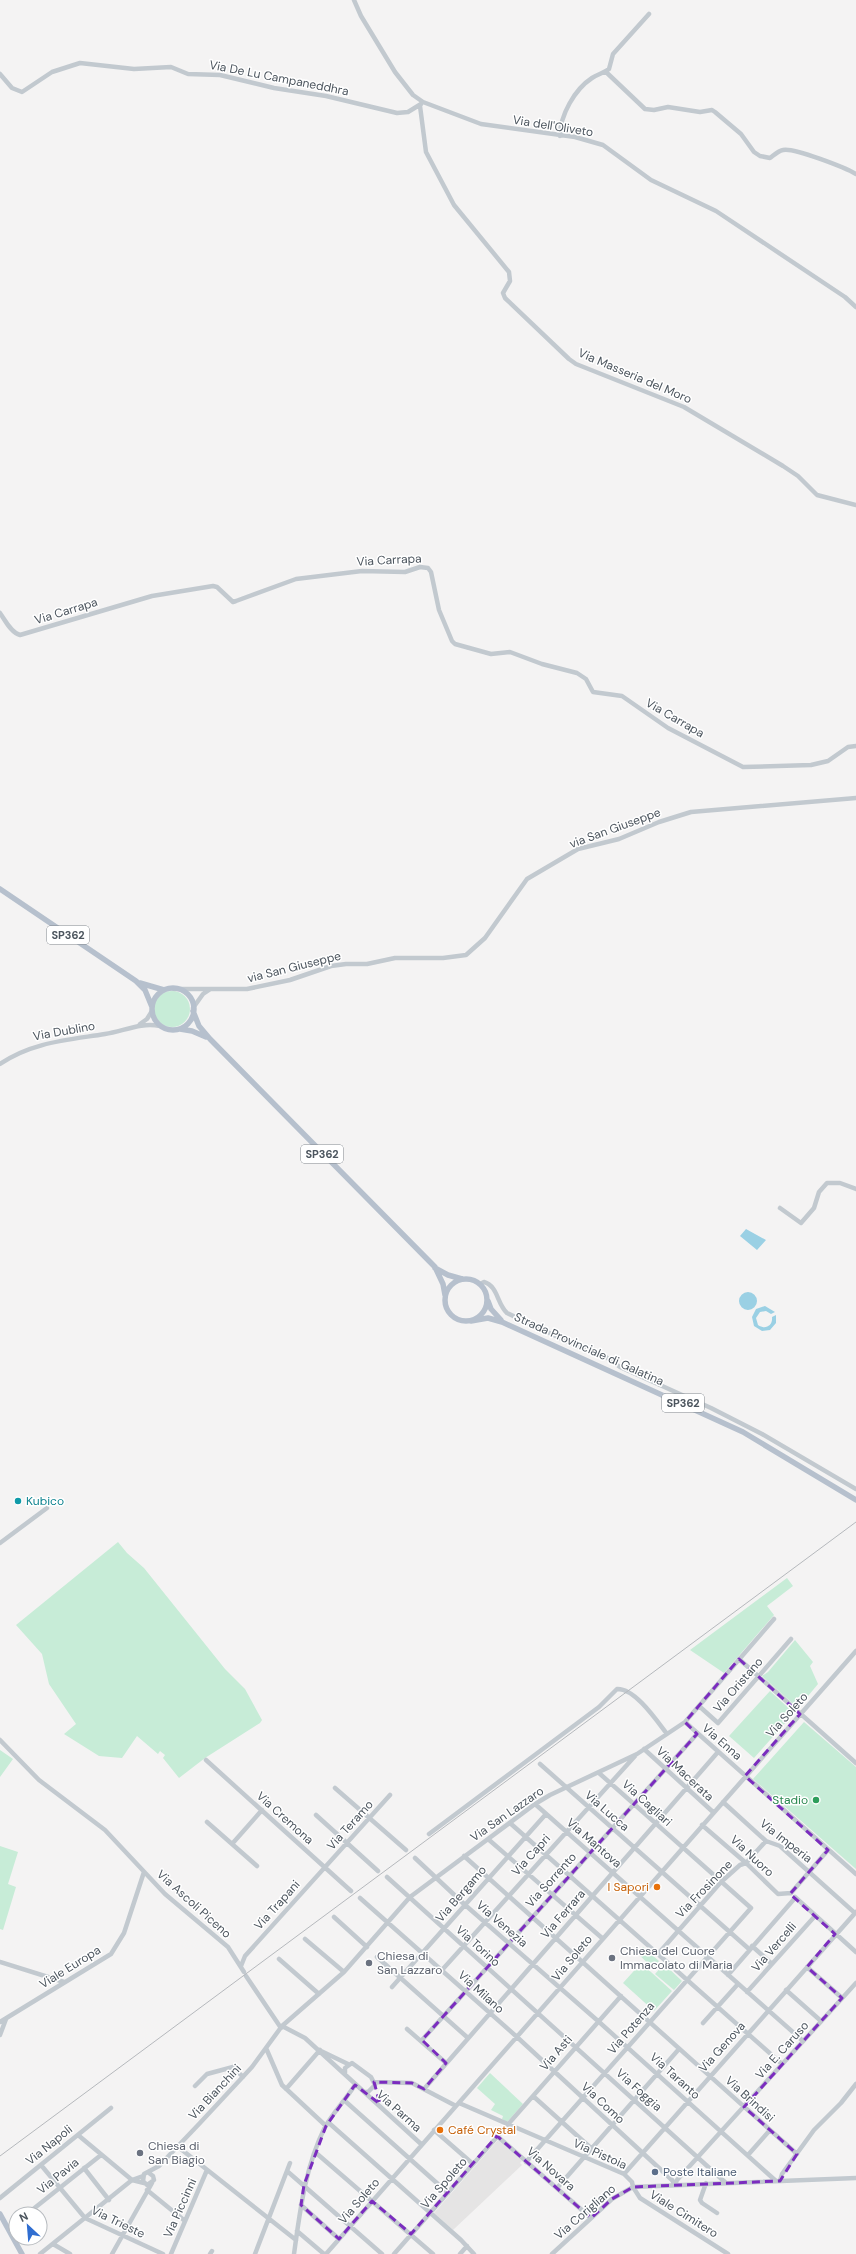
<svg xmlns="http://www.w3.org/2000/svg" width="856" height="2254" font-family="'DM Sans',sans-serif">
  <rect width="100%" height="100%" fill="#f4f3f3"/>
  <path fill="#e5e4e4" d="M498 2140 522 2161 520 2163 522 2165 453 2230 434 2213Z"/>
  <path fill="#c7ecd7" d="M154 1009a18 18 0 1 1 36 0a18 18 0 1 1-36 0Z
    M118 1542 127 1553 144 1568 225 1669 245 1689 262 1720 260 1723 205 1758 179 1778 163 1758 165 1755 160 1751 158 1754 137 1736 122 1758 99 1756 64 1734 76 1724 49 1684 42 1654 16 1625Z
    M787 1578 793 1586 767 1606 774 1615 724 1673 690 1650Z
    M795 1640 813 1662 810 1666 818 1684 798 1708 762 1676 768 1672Z
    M770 1691 794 1713 754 1758 729 1736Z
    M804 1722 856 1767V1869L753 1779Z
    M0 1750 13 1759 0 1777Z
    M0 1846 18 1852 8 1884 16 1887 3 1930 0 1929Z
    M643 1947 659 1961 653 1968 637 1953Z
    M641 1963 672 1991 654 2011 623 1983Z
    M664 1964 682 1981 674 1990 655 1974Z
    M490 2073 523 2104 507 2122 502 2119 503 2116 491 2110 495 2104 477 2088Z"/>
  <path fill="#9ad0e4" d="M746 1229 766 1240 757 1250 740 1236Z
    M739 1301a9 9 0 1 1 18 0a9 9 0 1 1-18 0Z
    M765 1306 775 1312 771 1314 766 1311 760 1312 756 1318 758 1325C765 1330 773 1326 772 1317L776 1315V1323L770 1330 762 1331 754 1326 752 1317 756 1309Z"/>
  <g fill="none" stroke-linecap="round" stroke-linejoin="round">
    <path stroke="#c2c9cf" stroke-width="4.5" d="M354 0 361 16 395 72 413 95 423 102 481 124 575 137 603 145 651 180 716 211 845 297 856 307
      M606 72 645 109 654 110 668 107 700 112 712 110 715 112 741 134 754 152 760 156 770 158C774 155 778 151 783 150 793 147 846 168 856 174
      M0 74 12 88 22 92 52 72 80 63 134 69 171 67 188 74 220 75 274 88 326 96 397 113 408 112 421 104
      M420 106 426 152 454 205 509 272 510 281 503 293 505 298 569 359 576 364 684 407 783 466 798 476 817 495 856 505
      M560 136C560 115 575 89 592 78 598 74 604 73 609 69L613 54 649 14
      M0 613C5 620 11 633 20 635L152 596 213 586 217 587 233 602 236 601 296 579 362 571 405 572 420 567 428 568 431 572 439 610 452 641 455 644 491 654 510 652 542 664 577 673 586 679 593 692 622 696 668 728 743 767 811 765 828 761 848 747 856 746
      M174 989H247L290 980 331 966 346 964H367L395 958H443L466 955 485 938 527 879 578 849 619 839 659 822 691 812 856 798
      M193 1008 203 994 209 990
      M140 1024 147 1019 152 1011
      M0 1064C32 1042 68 1040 105 1034 124 1031 141 1022 160 1026
      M780 1208 801 1223 814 1208 819 1192 827 1183H840L856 1189
      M480 1284 484 1282C498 1286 497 1304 507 1313L577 1346 603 1355 620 1367 711 1408 762 1434 856 1489
      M0 1543 47 1508
      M739 1659 856 1763
      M699 1706 718 1723 791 1639
      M685 1722 856 1874
      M0 1740 39 1780 105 1830 165 1894 228 1947 244 1972
      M644 1749 713 1812
      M206 1760 351 1891
      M540 1764 749 1949
      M335 1788 406 1850
      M723 1802 766 1841 780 1846 855 1913
      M535 1804 803 2041
      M316 1815 378 1871
      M207 1822 257 1866
      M510 1823 782 2064
      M702 1825 746 1863 778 1894 791 1893
      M429 1834 599 1707 617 1689C635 1688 657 1721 667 1734
      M488 1839 602 1938
      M232 1844 262 1810
      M464 1856 797 2154
      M415 1858 464 1904 598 2021 776 2181
      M387 1877 726 2183
      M791 1893 828 1850
      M795 1897 856 1952
      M360 1898 517 2037 672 2180 675 2185
      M334 1917 367 1947
      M305 1939 344 1972
      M752 1946 772 1964
      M658 1954 721 1882 740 1865 746 1863 766 1841
      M377 1957 468 2038
      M279 1959 319 1994
      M0 1962 64 1982
      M241 1966 245 1956 390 1795
      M807 1967 842 1998
      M442 1970 635 1756
      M728 1975 795 1898
      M246 1976 281 2028
      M392 1987 546 1814
      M786 1990 821 2021
      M747 1992 815 1916
      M0 2022 111 1954 124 1933 144 1872
      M703 2023 738 1984
      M282 2026 305 2038 421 2144
      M407 2029 446 2063
      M0 2035 6 2019
      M422 2040 697 1734
      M266 2048 282 2085 326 2126
      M321 2051 348 2064
      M345 2074V2068L352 2063 371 2077 375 2085 368 2092H364
      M374 2082 412 2083 456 2106
      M195 2086 207 2074 233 2067 243 2077
      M286 2089 320 2050
      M424 2089 718 1752
      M533 2096 592 2149
      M345 2101 448 2193
      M459 2103 624 2174 632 2182 633 2187 640 2198 728 2254
      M329 2123 461 2240 474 2254
      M434 2130 473 2164
      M78 2135 132 2180 144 2183
      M497 2136 591 2218
      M177 2146 296 2240
      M315 2152 433 2254
      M748 2155 770 2130
      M526 2162 751 1908 599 1773
      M41 2165 85 2218 163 2254
      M84 2168 109 2200
      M287 2171 382 2254
      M149 2173 153 2176 154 2180 147 2185 143 2181 144 2174 159 2166 199 2124 252 2067 282 2026 344 1972 410 1897 535 1804 550 1795 637 1754 685 1722 774 1619
      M624 2174 856 1912
      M780 2181 782 2174 814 2130 841 2103 856 2084
      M706 2183 700 2200 702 2203 717 2213
      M675 2185 677 2180 856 1983
      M557 2188 679 2049
      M147 2190 185 2221
      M0 2198 111 2108
      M301 2205 339 2239
      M27 2214 101 2155
      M9 2229 16 2223
      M297 2231 324 2254
      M53 2244 70 2254
      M40 2254 132 2180 143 2176
      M112 2254 152 2183
      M171 2254 207 2170
      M210 2254 212 2251
      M255 2254 290 2163
      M294 2254C300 2211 305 2167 325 2127 333 2113 346 2099 355 2085
      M326 2254 856 1651
      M394 2254 621 1996
      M460 2254 467 2246
      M552 2254 612 2199 633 2187 856 2178"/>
    <path stroke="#b6c0cd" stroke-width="5.5" d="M0 889 136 981 145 990 152 1007
      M140 983 164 990
      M152 1009a21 21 0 1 1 42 0a21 21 0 1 1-42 0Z
      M193 1011 199 1026 210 1039 435 1267 443 1284 445 1295
      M180 1029 192 1031 206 1037
      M435 1268 448 1275 462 1279
      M445 1300a21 21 0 1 1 42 0a21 21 0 1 1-42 0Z
      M488 1301 491 1309 501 1320
      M471 1321 488 1318 502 1322 743 1432 856 1500
      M0 2214 22 2254"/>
    <path stroke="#b5b8bc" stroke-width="1" d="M0 2156 856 1522"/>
  </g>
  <path fill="none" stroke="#7b2cbf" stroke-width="3" stroke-dasharray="8 5" stroke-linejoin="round" d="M739 1659 800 1714 745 1776 828 1850 790 1894 835 1934 807 1967 842 1998 744 2107 797 2154 780 2181 633 2187 612 2199 591 2218 497 2136 411 2234 372 2201 339 2239 301 2205 304 2185 326 2126 355 2085 380 2104 374 2082 412 2083 424 2089 446 2063 422 2040 697 1734 685 1722Z"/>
  <circle fill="#0f9aa8" stroke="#fff" stroke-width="1.5" cx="18" cy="1501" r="4"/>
  <circle fill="#2e9e5b" stroke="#fff" stroke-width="1.5" cx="816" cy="1800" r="4"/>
  <g fill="#e8710a" stroke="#fff" stroke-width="1.5">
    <circle cx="657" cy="1887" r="4"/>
    <circle cx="440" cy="2130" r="4"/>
  </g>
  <g fill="#6b7280" stroke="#fff" stroke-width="1.5">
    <circle cx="612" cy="1958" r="4"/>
    <circle cx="369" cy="1963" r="4"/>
    <circle cx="140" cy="2153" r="4"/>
  </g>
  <circle fill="#5c6f8a" stroke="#fff" stroke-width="1.5" cx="655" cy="2172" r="4"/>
  <g text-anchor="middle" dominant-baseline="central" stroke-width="3" stroke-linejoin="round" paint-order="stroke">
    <g fill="#fff" stroke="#82888e" stroke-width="1">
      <rect x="47" y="926" width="42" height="18" rx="3"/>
      <rect x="301" y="1145" width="42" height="18" rx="3"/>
      <rect x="662" y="1394" width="42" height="18" rx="3"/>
    </g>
    <g font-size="11" font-weight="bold" fill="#4c555e">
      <text x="68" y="935">SP362</text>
      <text x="322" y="1154">SP362</text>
      <text x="683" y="1403">SP362</text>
    </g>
    <g font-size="12" fill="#4c555e" stroke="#fff">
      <text transform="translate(279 78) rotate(11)">Via De Lu Campaneddhra</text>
      <text transform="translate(553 126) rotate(9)">Via dell'Oliveto</text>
      <text transform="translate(635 376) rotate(23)">Via Masseria del Moro</text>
      <text transform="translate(389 560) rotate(-3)">Via Carrapa</text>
      <text transform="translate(66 611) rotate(-17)">Via Carrapa</text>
      <text transform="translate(675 718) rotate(30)">Via Carrapa</text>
      <text transform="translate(615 828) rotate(-20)">via San Giuseppe</text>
      <text transform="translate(294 967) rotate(-14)">via San Giuseppe</text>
      <text transform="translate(64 1031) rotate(-10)">Via Dublino</text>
      <text transform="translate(589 1349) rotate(24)">Strada Provinciale di Galatina</text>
      <text transform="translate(738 1685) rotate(-49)">Via Oristano</text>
      <text transform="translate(787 1715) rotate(-48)">Via Soleto</text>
      <text transform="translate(722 1742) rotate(41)">Via Enna</text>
      <text transform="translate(685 1774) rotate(43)">Via Macerata</text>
      <text transform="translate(647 1803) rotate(42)">Via Cagliari</text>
      <text transform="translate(607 1811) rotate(41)">Via Lucca</text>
      <text transform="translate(507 1814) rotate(-35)">Via San Lazzaro</text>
      <text transform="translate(285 1818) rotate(42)">Via Cremona</text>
      <text transform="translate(350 1825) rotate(-48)">Via Teramo</text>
      <text transform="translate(786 1841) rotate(38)">Via Imperia</text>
      <text transform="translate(594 1843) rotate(41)">Via Mantova</text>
      <text transform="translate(531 1855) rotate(-48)">Via Capri</text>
      <text transform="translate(752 1856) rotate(43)">Via Nuoro</text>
      <text transform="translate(551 1880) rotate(-48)">Via Sorrento</text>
      <text transform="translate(704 1889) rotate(-46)">Via Frosinone</text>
      <text transform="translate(461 1894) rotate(-49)">Via Bergamo</text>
      <text transform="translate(194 1904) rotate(42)">Via Ascoli Piceno</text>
      <text transform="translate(277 1905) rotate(-48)">Via Trapani</text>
      <text transform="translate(563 1914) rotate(-49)">Via Ferrara</text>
      <text transform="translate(502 1924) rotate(41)">Via Venezia</text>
      <text transform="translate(478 1946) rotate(42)">Via Torino</text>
      <text transform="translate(774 1947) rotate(-49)">Via Vercelli</text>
      <text transform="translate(572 1958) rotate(-50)">Via Soleto</text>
      <text transform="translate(70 1967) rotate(-32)">Viale Europa</text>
      <text transform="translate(481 1992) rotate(42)">Via Milano</text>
      <text transform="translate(631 2028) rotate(-49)">Via Potenza</text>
      <text transform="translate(722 2047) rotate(-48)">Via Genova</text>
      <text transform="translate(782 2050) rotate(-48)">Via E. Caruso</text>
      <text transform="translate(556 2053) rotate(-49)">Via Asti</text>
      <text transform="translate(675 2076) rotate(42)">Via Taranto</text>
      <text transform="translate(639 2090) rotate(42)">Via Foggia</text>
      <text transform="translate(215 2092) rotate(-47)">Via Bianchini</text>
      <text transform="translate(750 2099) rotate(42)">Via Brindisi</text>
      <text transform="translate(603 2103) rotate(43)">Via Como</text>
      <text transform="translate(399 2111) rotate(42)">Via Parma</text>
      <text transform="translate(49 2145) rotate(-39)">Via Napoli</text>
      <text transform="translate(600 2154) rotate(24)">Via Pistoia</text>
      <text transform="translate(551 2169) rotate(41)">Via Novara</text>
      <text transform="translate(58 2176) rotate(-39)">Via Pavia</text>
      <text transform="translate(444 2183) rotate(-49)">Via Spoleto</text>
      <text transform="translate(359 2201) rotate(-49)">Via Soleto</text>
      <text transform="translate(180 2208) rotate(-66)">Via Piccinni</text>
      <text transform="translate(585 2212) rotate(-41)">Via Corigliano</text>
      <text transform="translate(684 2214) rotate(32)">Viale Cimitero</text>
      <text transform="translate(118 2222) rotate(26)">Via Trieste</text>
    </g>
    <g font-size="12" fill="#0d838f" stroke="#fff" text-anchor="start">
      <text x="26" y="1501">Kubico</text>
    </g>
    <g font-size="12" fill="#27864d" stroke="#fff" text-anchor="end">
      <text x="808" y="1800">Stadio</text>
    </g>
    <g font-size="12" fill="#c56008" stroke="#fff" text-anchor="end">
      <text x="649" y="1887">I Sapori</text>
      <text x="448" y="2130" text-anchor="start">Café Crystal</text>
    </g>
    <g font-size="12" fill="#5b616d" stroke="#fff" text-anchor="start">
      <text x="620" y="1951">Chiesa del Cuore<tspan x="620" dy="14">Immacolato di Maria</tspan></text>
      <text x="377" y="1956">Chiesa di<tspan x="377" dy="14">San Lazzaro</tspan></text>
      <text x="148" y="2146">Chiesa di<tspan x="148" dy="14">San Biagio</tspan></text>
    </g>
    <g font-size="12" fill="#4e5e75" stroke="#fff" text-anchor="start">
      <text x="663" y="2172">Poste Italiane</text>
    </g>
  </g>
  <g transform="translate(28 2226) rotate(334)"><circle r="19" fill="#ffffff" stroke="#b7bbbf"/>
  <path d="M0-3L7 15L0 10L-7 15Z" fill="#306ed1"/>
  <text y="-6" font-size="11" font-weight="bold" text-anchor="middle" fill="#4c555e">N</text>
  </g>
</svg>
